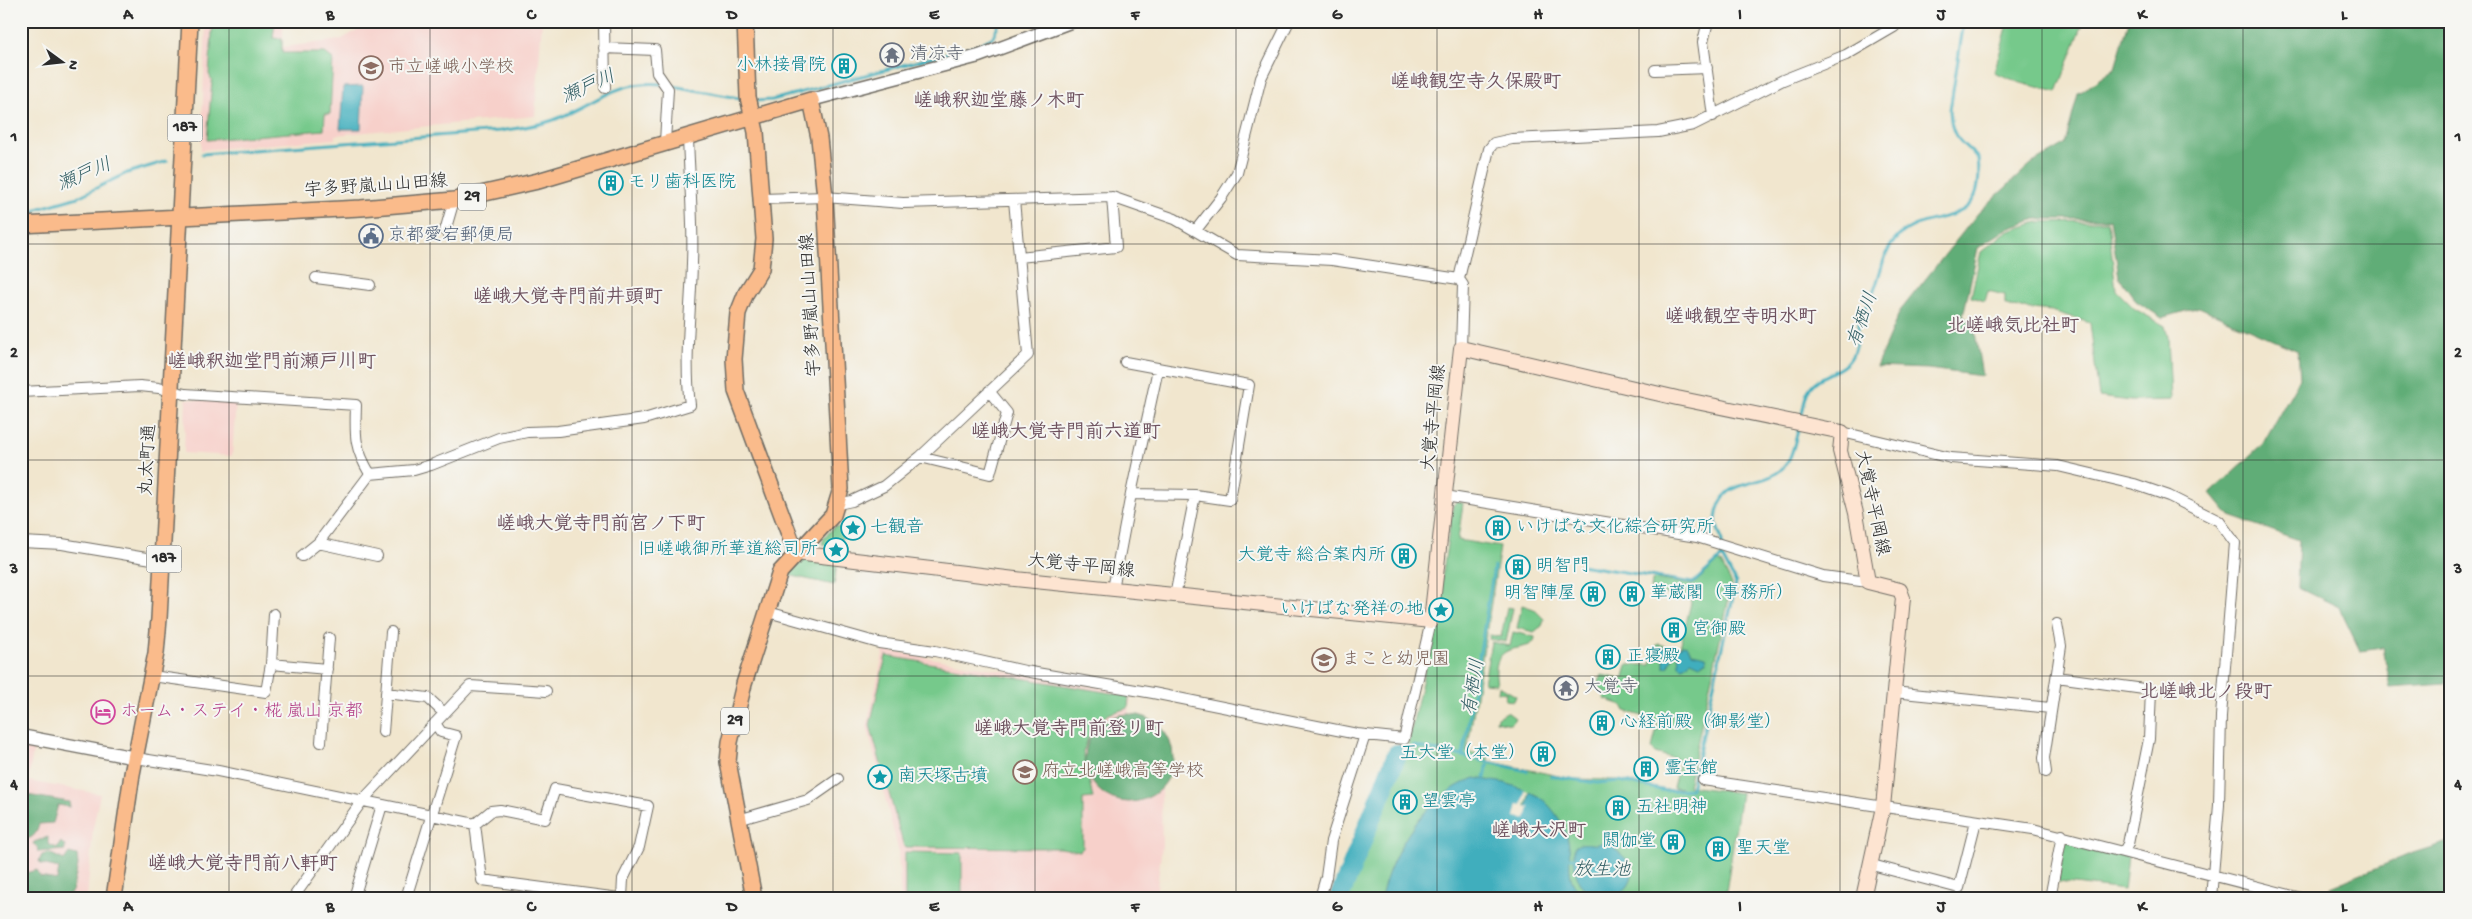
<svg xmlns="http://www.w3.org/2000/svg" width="2472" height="919" font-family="'Gochi Hand','Klee One',sans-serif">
  <rect width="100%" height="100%" fill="#f6f6f2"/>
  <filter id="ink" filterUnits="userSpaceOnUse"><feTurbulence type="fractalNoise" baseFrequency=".02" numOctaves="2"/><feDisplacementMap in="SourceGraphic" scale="10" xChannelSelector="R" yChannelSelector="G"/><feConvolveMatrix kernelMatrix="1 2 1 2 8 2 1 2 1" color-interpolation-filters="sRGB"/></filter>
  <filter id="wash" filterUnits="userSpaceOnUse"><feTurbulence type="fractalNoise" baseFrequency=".0096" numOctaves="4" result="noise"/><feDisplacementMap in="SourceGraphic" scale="20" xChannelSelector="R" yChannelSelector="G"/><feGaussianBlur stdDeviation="1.12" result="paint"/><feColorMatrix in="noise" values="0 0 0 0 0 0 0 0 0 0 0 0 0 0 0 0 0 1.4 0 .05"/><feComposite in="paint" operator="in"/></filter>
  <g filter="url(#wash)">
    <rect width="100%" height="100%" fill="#f1e6ce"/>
    <path fill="#f7d0ca" d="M206 21H283V47L340 40 356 31 363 21H542L535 116 335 135V139L201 150Z
      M186 399 236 402 232 456 184 453Z
      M884 650 1131 693 1129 713 1141 715 1157 724 1166 735 1172 747V769L1161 789 1162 845 1157 888 1158 894 1163 898H901L898 849 867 726Z
      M21 744 34 747 28 781 100 794 93 828 87 898H21Z"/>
    <path fill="#76c98b" stroke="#507a5b" d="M213 21H275L273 38 282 39V53H325L333 59 330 114H325L324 130 207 140 212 81 209 74Z
      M2009 21H2084L2057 92 2021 83 1994 72Z
      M2108 221 2116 290 2135 309 2165 326 2168 337 2171 400 2131 401 2099 397 2090 323 2052 311 2010 307 2005 304V295L1988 291 1985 301 1971 297 1981 252 2006 232 2038 222Z
      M1457 502 1463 503 1458 540 1500 547 1467 752 1488 756V761L1573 779 1619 780 1666 790 1682 788 1673 787 1679 764 1677 759 1655 753 1652 748 1658 724 1656 720 1625 711 1622 705 1604 699 1605 692 1597 687 1602 675 1620 679 1624 677 1627 665H1651L1656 646 1659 644 1677 649 1680 647 1691 603 1690 600 1653 591 1651 589 1652 581 1655 579 1693 585 1718 562 1721 563 1732 584 1688 786 1741 793 1726 892 1770 898H1342L1396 762 1408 744 1435 625 1453 505Z
      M835 526 844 528 839 552 822 544 824 538Z
      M803 559 837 562 834 585 788 575Z
      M1522 605 1534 609 1544 619 1542 626 1534 632 1517 628Z
      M1507 607 1513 608 1506 642 1489 639 1490 635 1501 637Z
      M1513 632 1535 637C1534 657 1488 634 1497 684L1484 683 1491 642 1510 646Z
      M886 656 1129 696 1128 708 1108 714 1092 728 1083 752 1093 798 1083 799V848L1080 851 1060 848 904 847 870 725Z
      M1499 686 1516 696 1514 701 1505 700 1506 693 1498 692Z
      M1507 712 1515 718 1511 724 1496 721 1497 717Z
      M2065 840 2128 856 2124 890 2058 882Z
      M905 852 962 853V898H905Z"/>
    <path fill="#60ad77" stroke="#466c51" d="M2129 21H2451V612H2449V660L2445 684 2391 688 2383 648 2360 651 2339 607 2297 587 2299 540 2230 516 2211 493 2262 445 2300 378 2298 351 2199 307 2162 318 2136 301 2119 277 2110 219H2036L2005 230 1978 248 1963 316 1974 326 1982 376 1928 369 1876 367 1900 311 1979 212 2031 164 2065 144 2078 94 2115 68Z
      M1085 758a44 44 0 1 1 88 0a44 44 0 1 1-88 0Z
      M2451 719V751L2442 750Z
      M21 794 69 802 70 807 58 805 53 823 39 824C37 834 32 841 21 838Z
      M48 837V844L57 848 61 842 65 846V850L38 852 37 846 33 844 34 842Z
      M2451 841V898H2330V887L2410 854Z
      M49 853 64 860 69 853 77 855 78 865 72 892 64 898 21 893V874L37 870 40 877 57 880 59 868 41 864 39 861 42 855Z"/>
    <path fill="#40aebd" stroke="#366c74" d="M363 86 361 129H340L343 87Z
      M1683 645 1687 646 1692 653 1706 656 1707 662 1700 665 1691 661 1683 667 1679 665 1678 654 1674 653 1669 666 1664 668V655L1659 647 1675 649Z
      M1475 778 1505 783 1526 790 1523 806H1527L1530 792C1549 799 1567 826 1569 846 1572 870 1564 880 1586 898H1381C1392 849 1426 795 1475 778Z
      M1612 833 1621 834 1624 837 1616 844 1615 849C1627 859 1639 869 1628 886 1625 890 1620 893 1618 898 1581 898 1573 882 1574 847 1589 837 1597 854 1612 833Z"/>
    <path fill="#f1e6ce" d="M1525 791 1529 792 1525 806 1529 807 1526 819 1515 817 1518 804 1522 805Z"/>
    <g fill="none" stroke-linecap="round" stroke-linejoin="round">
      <path stroke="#40aebd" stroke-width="3" d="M667 85 744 99
        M753 101 772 100 978 45 993 37 1000 21
        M202 154 500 131C519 128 538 126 556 119 595 104 616 80 661 84
        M27 220 37 209 78 197 127 173 167 161
        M1801 420C1803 411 1804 399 1808 391 1817 373 1843 374 1852 356 1857 346 1857 334 1859 323 1862 311 1871 300 1875 288 1881 272 1883 254 1895 240 1926 203 1987 238 1978 158 1959 140 1951 138 1950 110L1964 21
        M1580 565 1693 583 1722 557C1722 550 1723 544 1721 537 1719 531 1716 526 1716 519 1721 471 1766 493 1787 463 1793 454 1796 438 1799 426
        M1413 746 1463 756 1494 567
        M1463 756 1527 771
        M1551 776 1597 783 1620 781 1666 791 1691 789 1736 583 1722 557
        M1485 778 1488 762
        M1569 858H1574"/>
      <path stroke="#40aebd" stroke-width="20" d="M1339 898 1397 754"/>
    </g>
  </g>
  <g filter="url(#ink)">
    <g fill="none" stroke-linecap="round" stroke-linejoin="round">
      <g stroke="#706c64" stroke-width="12">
        <path id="minor" d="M604 21 605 88
          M1708 21 1703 42 1713 116
          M604 48 655 50 657 73 668 89 665 142
          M1655 70 1707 68
          M762 199 825 197 903 203 1112 197 1175 219 1237 255 1332 260 1459 279 1463 285 1461 348
          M1196 230 1221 198 1237 173 1261 78 1289 21
          M445 231 454 200
          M1019 257 1116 247 1112 197
          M316 278 370 285
          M1459 279 1489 149 1494 143 1512 139 1658 132 1693 125 1783 80 1846 55 1894 27 1900 21
          M1125 362 1249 385 1230 500 1195 495 1131 494
          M21 392 140 386 159 388 185 394 356 405C355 436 354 447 370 474L318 543 302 556
          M1842 432 1951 458 2058 466 2134 484 2169 496 2219 521 2235 543 2221 716 2219 805 2211 898
          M920 457 990 474 1007 413 989 391
          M370 474 414 470 431 465 499 438 527 432 558 431 644 419 690 405C684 357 691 311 692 263 694 221 689 178 688 136
          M1445 496 1697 537 1823 576 1868 582
          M838 504 852 501 884 486 920 457 1028 355 1014 200
          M21 542 62 544 164 561
          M318 543 377 556
          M1113 589 1131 494 1158 369
          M1175 596 1195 495
          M768 612 879 643 935 651 1025 671 1153 693 1357 734 1404 739 1431 621
          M271 664 327 669
          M152 676 266 692 271 664 274 614
          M2057 677 2151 690 2149 739 2128 844 2124 851
          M1893 692 2050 708
          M386 693 428 698 444 713
          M383 732 391 632
          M321 742 329 638
          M136 758 218 771 475 824 491 811 500 810 545 819 555 789 648 806 639 847 623 879 622 898
          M2046 772 2044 758 2061 646 2057 624
          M1703 780 2033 829 2301 898
          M738 820 808 800 838 779
          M475 824 482 880 619 898
          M1872 865 1959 888 1976 821
          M293 898 362 801 470 686 546 691
          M354 898 382 805
          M406 898 456 736 441 732 435 723
          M1320 898 1326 877 1331 841 1365 735
          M2050 898 2062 835"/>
      </g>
      <g stroke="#706c64" stroke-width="15">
        <path id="tertiary" d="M811 100 979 56 1073 21
          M21 736 136 758"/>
      </g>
      <g stroke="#706c64" stroke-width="16">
        <path id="secondary" d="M796 553 1015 579 1431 621 1461 348 1677 398 1842 432 1840 451 1856 513 1868 582 1900 590 1903 598 1883 807 1863 898"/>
      </g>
      <g stroke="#706c64" stroke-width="18">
        <path id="primary" d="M745 21 748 97 756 132 764 239 761 269 746 293 738 313 734 359 736 391 796 553
          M21 225 361 208 454 200 538 181 811 100 819 138 825 197 841 489 833 515 780 572 744 684 730 742 728 762 754 898
          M114 898 132 774 156 653 159 619 190 21"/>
      </g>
      <use href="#minor" stroke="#fff" stroke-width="10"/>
      <use href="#tertiary" stroke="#fff" stroke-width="12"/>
      <use href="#secondary" stroke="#fde4d1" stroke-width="14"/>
      <use href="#primary" stroke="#fabb8b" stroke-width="15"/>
    </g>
  </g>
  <path fill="none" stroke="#2b2b2b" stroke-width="1" stroke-opacity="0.55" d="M229 21V898M430 21V898M632 21V898M833 21V898M1035 21V898M1236 21V898M1437 21V898M1639 21V898M1840 21V898M2042 21V898M2243 21V898M21 244H2451M21 460H2451M21 676H2451"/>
  <defs>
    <g id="temple-ring" transform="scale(1.25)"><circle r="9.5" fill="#f6f6f2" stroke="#6b7280" stroke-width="1.5"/><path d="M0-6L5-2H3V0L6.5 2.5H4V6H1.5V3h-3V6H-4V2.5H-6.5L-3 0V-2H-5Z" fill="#6b7280"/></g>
    <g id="building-ring" transform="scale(1.25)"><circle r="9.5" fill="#f6f6f2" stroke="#0f9aa8" stroke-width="1.5"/><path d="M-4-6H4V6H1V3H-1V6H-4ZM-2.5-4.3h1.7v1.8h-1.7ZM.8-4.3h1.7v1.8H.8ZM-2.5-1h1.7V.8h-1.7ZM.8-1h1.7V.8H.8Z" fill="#0f9aa8"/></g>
    <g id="school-ring" transform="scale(1.25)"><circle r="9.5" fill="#f6f6f2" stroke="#8d6e63" stroke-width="1.5"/><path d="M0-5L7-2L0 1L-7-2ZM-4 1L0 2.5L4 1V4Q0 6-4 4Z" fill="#8d6e63"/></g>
    <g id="civic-ring" transform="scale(1.25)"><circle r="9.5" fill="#f6f6f2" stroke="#5c6f8a" stroke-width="1.5"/><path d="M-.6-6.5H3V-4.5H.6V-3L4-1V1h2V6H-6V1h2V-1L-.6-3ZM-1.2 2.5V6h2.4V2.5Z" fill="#5c6f8a"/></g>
    <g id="sight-ring" transform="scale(1.25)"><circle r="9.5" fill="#f6f6f2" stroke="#0f9aa8" stroke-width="1.5"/><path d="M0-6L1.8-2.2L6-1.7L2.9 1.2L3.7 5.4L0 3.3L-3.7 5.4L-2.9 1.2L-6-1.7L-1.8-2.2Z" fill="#0f9aa8"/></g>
    <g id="hotel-ring" transform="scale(1.25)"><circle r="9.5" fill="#f6f6f2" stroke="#d1479c" stroke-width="1.5"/><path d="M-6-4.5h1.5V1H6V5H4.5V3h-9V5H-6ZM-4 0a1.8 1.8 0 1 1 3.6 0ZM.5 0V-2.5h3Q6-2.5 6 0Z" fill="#d1479c"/></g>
  </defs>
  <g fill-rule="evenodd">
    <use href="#temple-ring" x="892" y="55"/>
    <use href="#building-ring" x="844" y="66"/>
    <use href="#school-ring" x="371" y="68"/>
    <use href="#building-ring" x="611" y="183"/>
    <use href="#civic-ring" x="371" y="236"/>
    <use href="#sight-ring" x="853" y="528"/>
    <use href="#building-ring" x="1498" y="528"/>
    <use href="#sight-ring" x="836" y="550"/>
    <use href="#building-ring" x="1404" y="556"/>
    <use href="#building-ring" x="1518" y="567"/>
    <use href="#building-ring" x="1593" y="594"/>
    <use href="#building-ring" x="1632" y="594"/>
    <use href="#sight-ring" x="1441" y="610"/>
    <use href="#building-ring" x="1674" y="630"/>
    <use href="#building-ring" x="1608" y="657"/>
    <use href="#school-ring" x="1324" y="660"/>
    <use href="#temple-ring" x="1566" y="688"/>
    <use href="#hotel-ring" x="103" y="712"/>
    <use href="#building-ring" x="1602" y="723"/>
    <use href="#building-ring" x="1543" y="754"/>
    <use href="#building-ring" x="1646" y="769"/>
    <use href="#school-ring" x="1025" y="772"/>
    <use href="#sight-ring" x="880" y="777"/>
    <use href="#building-ring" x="1405" y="802"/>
    <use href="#building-ring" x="1618" y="808"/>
    <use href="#building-ring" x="1673" y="842"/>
    <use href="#building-ring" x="1718" y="849"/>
  </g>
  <g text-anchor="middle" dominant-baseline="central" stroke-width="4" stroke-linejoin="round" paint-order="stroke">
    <g fill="#f6f6f2" stroke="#686867" stroke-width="1">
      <rect x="167.5" y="114.5" width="35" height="27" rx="4"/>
      <rect x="458" y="183.5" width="28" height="27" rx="4"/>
      <rect x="146.5" y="545.5" width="35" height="27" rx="4"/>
      <rect x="721" y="707.5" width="28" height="27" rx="4"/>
    </g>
    <g font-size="16" font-weight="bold" fill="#2b2b2b">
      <text x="185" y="128">187</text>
      <text x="472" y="197">29</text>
      <text x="164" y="559">187</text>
      <text x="735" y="721">29</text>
    </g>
    <g font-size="18" fill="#5b616d" stroke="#f6f6f2" text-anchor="start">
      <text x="910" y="55">清凉寺</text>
      <text x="1584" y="688">大覚寺</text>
    </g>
    <g font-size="18" fill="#0d838f" stroke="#f6f6f2" text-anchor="start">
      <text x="826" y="66" text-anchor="end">小林接骨院</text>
      <text x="628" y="183">モリ歯科医院</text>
      <text x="870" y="528">七観音</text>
      <text x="1516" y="528">いけばな文化綜合研究所</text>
      <text x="818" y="550" text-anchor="end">旧嵯峨御所華道総司所</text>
      <text x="1386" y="556" text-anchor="end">大覚寺 総合案内所</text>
      <text x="1536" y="567">明智門</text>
      <text x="1576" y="594" text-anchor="end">明智陣屋</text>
      <text x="1650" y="594">華蔵閣（事務所）</text>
      <text x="1424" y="610" text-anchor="end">いけばな発祥の地</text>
      <text x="1692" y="630">宮御殿</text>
      <text x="1626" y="657">正寝殿</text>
      <text x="1620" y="723">心経前殿（御影堂）</text>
      <text x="1526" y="754" text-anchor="end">五大堂（本堂）</text>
      <text x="1664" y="769">霊宝館</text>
      <text x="898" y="777">南天塚古墳</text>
      <text x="1422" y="802">望雲亭</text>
      <text x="1636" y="808">五社明神</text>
      <text x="1656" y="842" text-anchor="end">閼伽堂</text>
      <text x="1736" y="849">聖天堂</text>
    </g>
    <g font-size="18" fill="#785e54" stroke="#f6f6f2" text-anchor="start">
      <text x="388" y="68">市立嵯峨小学校</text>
      <text x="1342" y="660">まこと幼児園</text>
      <text x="1042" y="772">府立北嵯峨高等学校</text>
    </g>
    <g font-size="18" fill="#2b2b2b" stroke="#f6f6f2">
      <text transform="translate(376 187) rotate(-4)">宇多野嵐山山田線</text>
      <text transform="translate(812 305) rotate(-93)">宇多野嵐山山田線</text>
      <text transform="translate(1435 418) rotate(-84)">大覚寺平岡線</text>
      <text transform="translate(149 460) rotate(-87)">丸太町通</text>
      <text transform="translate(1871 503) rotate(78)">大覚寺平岡線</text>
      <text transform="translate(1081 567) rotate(6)">大覚寺平岡線</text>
    </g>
    <g font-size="18" fill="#4e5e75" stroke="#f6f6f2" text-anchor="start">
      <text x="388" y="236">京都愛宕郵便局</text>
    </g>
    <g font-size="18" fill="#b23c85" stroke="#f6f6f2" text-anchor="start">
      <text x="120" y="712">ホーム・ステイ・椛 嵐山 京都</text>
    </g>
    <g font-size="19" font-weight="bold" fill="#6e525f" stroke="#f6f6f2">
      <text x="1476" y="83">嵯峨観空寺久保殿町</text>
      <text x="999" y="102">嵯峨釈迦堂藤ノ木町</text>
      <text x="568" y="298">嵯峨大覚寺門前井頭町</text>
      <text x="1741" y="318">嵯峨観空寺明水町</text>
      <text x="2013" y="327">北嵯峨気比社町</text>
      <text x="272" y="363">嵯峨釈迦堂門前瀬戸川町</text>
      <text x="1066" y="433">嵯峨大覚寺門前六道町</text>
      <text x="601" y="525">嵯峨大覚寺門前宮ノ下町</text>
      <text x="2206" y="693">北嵯峨北ノ段町</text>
      <text x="1069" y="730">嵯峨大覚寺門前登リ町</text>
      <text x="1539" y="832">嵯峨大沢町</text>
      <text x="243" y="865">嵯峨大覚寺門前八軒町</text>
    </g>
    <g font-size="19" font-style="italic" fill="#335f65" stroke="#f6f6f2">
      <text transform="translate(589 88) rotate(-24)">瀬戸川</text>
      <text transform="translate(85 176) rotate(-23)">瀬戸川</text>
      <text transform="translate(1864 320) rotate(-71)">有栖川</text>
      <text transform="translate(1475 687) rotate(-81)">有栖川</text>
      <text x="1602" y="871">放生池</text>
    </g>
  </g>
  <rect width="2472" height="919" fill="none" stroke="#f6f6f2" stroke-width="55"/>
  <g transform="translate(62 62) rotate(105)" stroke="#f6f6f2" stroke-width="4" paint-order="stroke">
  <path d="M0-4L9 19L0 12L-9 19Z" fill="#2b2b2b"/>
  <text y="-8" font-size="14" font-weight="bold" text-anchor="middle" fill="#2b2b2b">N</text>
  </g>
  <rect x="28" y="28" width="2416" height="864" fill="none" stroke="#2b2b2b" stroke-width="2"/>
  <g font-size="16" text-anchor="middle" font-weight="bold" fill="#2b2b2b">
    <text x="128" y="19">A</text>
    <text x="330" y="19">B</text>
    <text x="531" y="19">C</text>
    <text x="732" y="19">D</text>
    <text x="934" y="19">E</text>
    <text x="1135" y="19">F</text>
    <text x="1337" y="19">G</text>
    <text x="1538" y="19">H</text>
    <text x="1740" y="19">I</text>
    <text x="1941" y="19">J</text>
    <text x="2142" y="19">K</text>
    <text x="2344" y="19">L</text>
    <text x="14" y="141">1</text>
    <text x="2458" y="141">1</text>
    <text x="14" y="357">2</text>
    <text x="2458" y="357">2</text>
    <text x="14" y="573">3</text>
    <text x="2458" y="573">3</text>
    <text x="14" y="789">4</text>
    <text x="2458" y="789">4</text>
    <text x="128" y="911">A</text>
    <text x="330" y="911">B</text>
    <text x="531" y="911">C</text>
    <text x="732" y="911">D</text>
    <text x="934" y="911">E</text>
    <text x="1135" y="911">F</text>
    <text x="1337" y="911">G</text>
    <text x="1538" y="911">H</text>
    <text x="1740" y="911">I</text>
    <text x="1941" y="911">J</text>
    <text x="2142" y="911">K</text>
    <text x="2344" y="911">L</text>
  </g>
</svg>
